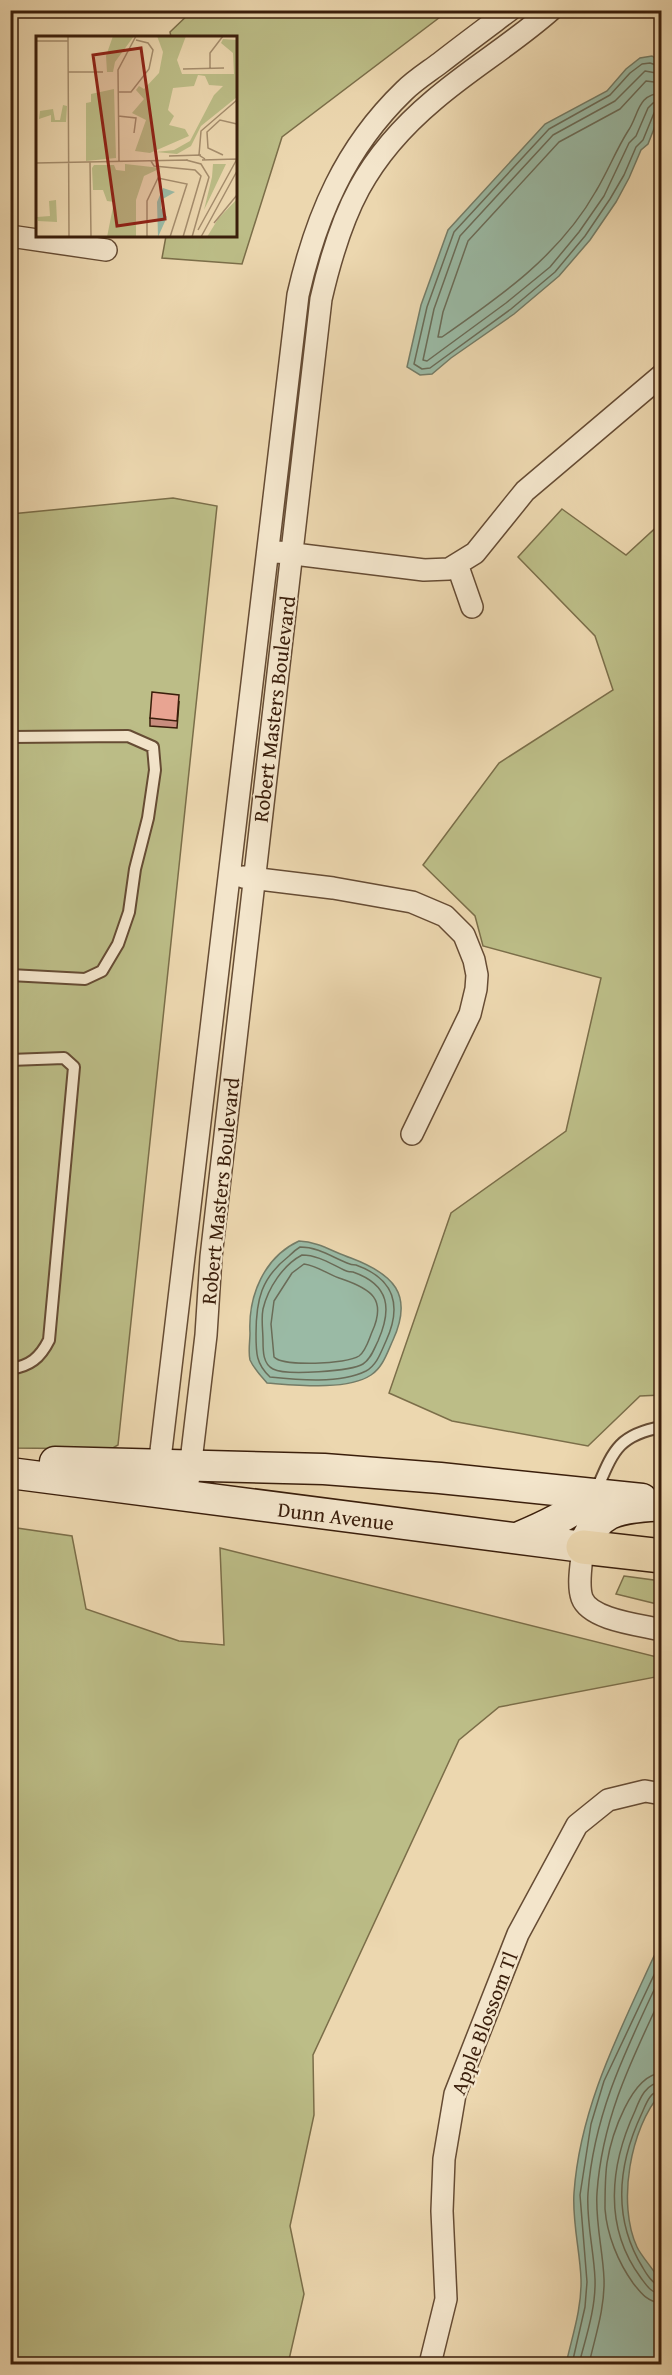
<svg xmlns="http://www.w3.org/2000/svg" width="672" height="2375" font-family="'Gentium Book Plus',serif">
  <rect width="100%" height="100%" fill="#ecd7af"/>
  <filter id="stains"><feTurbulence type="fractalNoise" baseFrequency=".00333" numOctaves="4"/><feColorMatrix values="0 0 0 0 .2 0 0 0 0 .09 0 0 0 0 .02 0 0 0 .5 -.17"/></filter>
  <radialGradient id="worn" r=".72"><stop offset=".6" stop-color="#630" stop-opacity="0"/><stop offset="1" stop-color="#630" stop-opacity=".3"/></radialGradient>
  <path fill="#bcbd87" stroke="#7b6e49" stroke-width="1.5" d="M193 10 448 11 282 137 242 264 162 258 166 236H236V38L171 37 170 32Z
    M173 498 217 506 118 1445 111 1449 11 1448V514Z
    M562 509 626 555 662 522 661 1395 640 1396 588 1446 452 1421 389 1393 451 1213 566 1131 601 978 483 946 475 916 423 865 499 763 613 690 595 636 518 557Z
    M10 1527 72 1536 86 1609 179 1641 224 1645 220 1548 661 1658V1676L499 1707 459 1740 313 2055 314 2115 290 2226 304 2294 288 2364H11Z
    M624 1576 661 1581V1605L616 1594Z"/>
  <path fill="#9abaa5" stroke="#747c67" stroke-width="1.5" d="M652 56 661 62V98L659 100V116L648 144 641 150 629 178 616 202 590 240 559 276 514 314 451 358 432 374 420 375 407 367 421 305 448 230 545 124 607 91 626 69 640 58Z
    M299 1241C319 1242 333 1252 351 1258 393 1274 414 1294 393 1340 387 1353 383 1367 371 1375 347 1391 295 1385 267 1383 261 1376 254 1369 250 1360 248 1352 250 1341 250 1333 248 1296 264 1257 299 1241Z
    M661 1949V2093C630 2128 617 2204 637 2247 642 2258 660 2276 662 2286 665 2308 662 2341 661 2364H566C572 2337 582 2308 581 2279 580 2251 572 2221 574 2193 580 2107 619 2033 654 1956Z"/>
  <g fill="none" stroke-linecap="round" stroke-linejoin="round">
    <path stroke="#6a6c58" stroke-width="1.5" d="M662 67 650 63 642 64 630 73 610 95 549 129 454 232 427 307 414 364 422 369 430 368 511 309 555 272 585 236 610 199 624 175 636 147 643 140 654 113 662 109
      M662 74 645 71 615 101 553 135 460 236 434 309 423 360 427 361 506 303 550 267 579 232 604 196 629 143 636 136 648 108 653 103 662 102
      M662 83 646 81 620 109 559 142 468 241 443 312 438 337H442C501 296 560 255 596 191 608 171 616 150 628 131 639 115 637 94 662 93
      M300 1247C318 1247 332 1257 347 1263 349 1264 354 1265 356 1265 395 1279 402 1306 386 1341 381 1352 377 1365 366 1371 340 1384 298 1380 270 1377 256 1364 256 1353 256 1334 256 1300 261 1278 289 1256 293 1252 295 1250 300 1247Z
      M302 1255C318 1255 331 1264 344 1270 350 1273 348 1271 353 1272 390 1285 392 1309 378 1341 374 1349 371 1359 363 1364 352 1371 286 1376 273 1369 263 1364 263 1351 263 1341 263 1330 261 1319 263 1309 268 1288 283 1265 302 1255Z
      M304 1264C318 1266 329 1275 342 1279 371 1289 387 1299 372 1332 369 1339 366 1351 359 1356 347 1364 283 1367 274 1357L271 1324 274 1301 292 1273Z
      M662 2073C631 2074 611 2137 607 2163 605 2177 605 2195 605 2209 607 2235 618 2262 633 2283 641 2293 647 2302 662 2303
      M662 2082C646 2083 640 2098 635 2111 610 2165 603 2227 641 2278 647 2286 651 2293 662 2294
      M662 2090C650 2091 646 2104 642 2113 618 2164 612 2218 643 2268 647 2275 653 2285 662 2286
      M572 2364 585 2307 587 2282 580 2195 591 2124 604 2081 662 1958
      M579 2364C586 2337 596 2308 595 2279 594 2251 586 2221 588 2193 594 2111 628 2046 662 1973
      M589 2364C595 2337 605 2308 604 2279 603 2251 595 2221 597 2193 602 2119 631 2061 662 1995"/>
    <g stroke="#664c34" stroke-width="14">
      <path id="service" d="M10 737 128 736 153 747 155 770 148 818 135 869 129 912 118 944 102 971 85 979 10 975
        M10 1060 64 1058 74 1067 49 1340C40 1358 30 1366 10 1369
        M596 1491C613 1452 617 1435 662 1427"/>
    </g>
    <g stroke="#664c34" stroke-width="24">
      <path id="minor" d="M10 236 106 250
        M278 552 424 570 449 569 475 553 525 491 662 375
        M457 564 472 607
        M243 877 333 888 412 902 445 916 464 935 474 960 477 975 476 989 470 1014 412 1134
        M158 1476 298 295C316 216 345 148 404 91 415 80 428 72 440 63 463 45 486 28 510 10
        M189 1478 206 1335 211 1257 321 299C341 212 365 158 434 100 471 68 514 43 551 10
        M583 1547C582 1561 577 1584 582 1598 590 1620 641 1625 662 1630
        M430 2364 446 2299 442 2211 444 2159 455 2094 518 1934 577 1825 608 1800 645 1791 662 1794"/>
    </g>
    <g stroke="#3a1e0b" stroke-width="33">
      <path id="secondary" d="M55 1462 324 1469 440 1478 642 1499
        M10 1473 583 1547C599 1506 623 1509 662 1505
        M517 1538C546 1526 571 1514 595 1494"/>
    </g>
    <g stroke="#3a1e0b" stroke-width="36">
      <path id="primary" d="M583 1547 662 1556"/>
    </g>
    <use href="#service" stroke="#f3e5cb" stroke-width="10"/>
    <use href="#minor" stroke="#f3e5cb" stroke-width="21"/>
    <use href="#secondary" stroke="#f3e5cb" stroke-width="30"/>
    <use href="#primary" stroke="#ecd7af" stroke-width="33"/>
  </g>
  <path fill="#c88d7e" stroke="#3a1e0b" stroke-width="1.5" d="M179 702 177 728 150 726V718Z"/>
  <path fill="#e8a492" stroke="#3a1e0b" stroke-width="1.5" d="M152 692 179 695 177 721 150 718Z"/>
  <g text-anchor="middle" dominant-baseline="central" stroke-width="4.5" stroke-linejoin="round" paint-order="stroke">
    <g font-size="21" fill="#3a1e0b" stroke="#f3e5cb">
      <text transform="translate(274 709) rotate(-83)">Robert Masters Boulevard</text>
      <text transform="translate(220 1191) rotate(-84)">Robert Masters Boulevard</text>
      <text transform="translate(336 1516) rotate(7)">Dunn Avenue</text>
      <text transform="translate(484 2023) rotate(-69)">Apple Blossom Tl</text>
    </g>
  </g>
  <g transform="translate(36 36)">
    <rect width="201" height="201" fill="#ecd7af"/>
    <path d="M77 0H98L79 26 77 36H71L70 20ZM121 0H150L141 24 146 38H198L197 17 185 7 187 3 201 4V61L165 90 155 110 141 118 120 116 138 114 154 105 178 59 187 50 173 49 169 40 162 39 158 50 137 52 132 74 138 80 133 89 149 93 153 100 114 117 99 115 110 84 96 77 108 63 100 54 103 50 108 53 123 37 127 16ZM78 53 80 122 50 125V67L55 66V58ZM27 69 31 70 30 86H15V79L3 83 4 75 17 73 19 84H24ZM89 128 125 132 108 140 100 164V201H71L78 166 71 165 67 154H57L56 132 58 129H78L80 134 89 135ZM177 128H190L168 174 176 141ZM201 163V201H171L182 183ZM20 164 21 186 2 185 1 181 14 180 13 165Z" fill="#bcbd87"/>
    <path d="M127 152 139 156 125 164V172L131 181 122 201 121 166Z" fill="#9abaa5"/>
    <path fill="none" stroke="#a58d6d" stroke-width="1.5" d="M32 0 33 201M0 5H32M147 33 188 32M174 33V17L187 0M32 36H67M82 56H95L113 33 117 14 112 7 100 4M82 80 100 82 98 97M187 119 172 112 171 96 184 84 201 88M133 120 165 119M169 123 163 119 165 95 201 64M150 124 165 128 173 141 156 201M166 124 201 123M83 125 82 34 100 0M115 125 118 130 159 134 165 140 147 201M54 126 55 201M0 127 152 124M178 187 201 159M162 194 201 123M111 201V165L122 142 151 148 134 201M165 201 201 135"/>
    <path fill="#8f2418" fill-opacity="0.15" stroke="#8f2418" stroke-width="3" d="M105 12 129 183 81 190 57 19Z"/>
    <rect width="201" height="201" fill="none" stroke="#3a1e0b" stroke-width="3"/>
  </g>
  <rect width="672" height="2375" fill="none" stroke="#ecd7af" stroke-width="36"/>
  <rect x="12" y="12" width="648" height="2351" fill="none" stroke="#3a1e0b" stroke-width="3"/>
  <rect x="18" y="18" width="636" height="2339" fill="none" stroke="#3a1e0b" stroke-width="1.5"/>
  <rect width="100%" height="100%" filter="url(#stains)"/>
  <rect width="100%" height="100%" fill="url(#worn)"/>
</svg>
